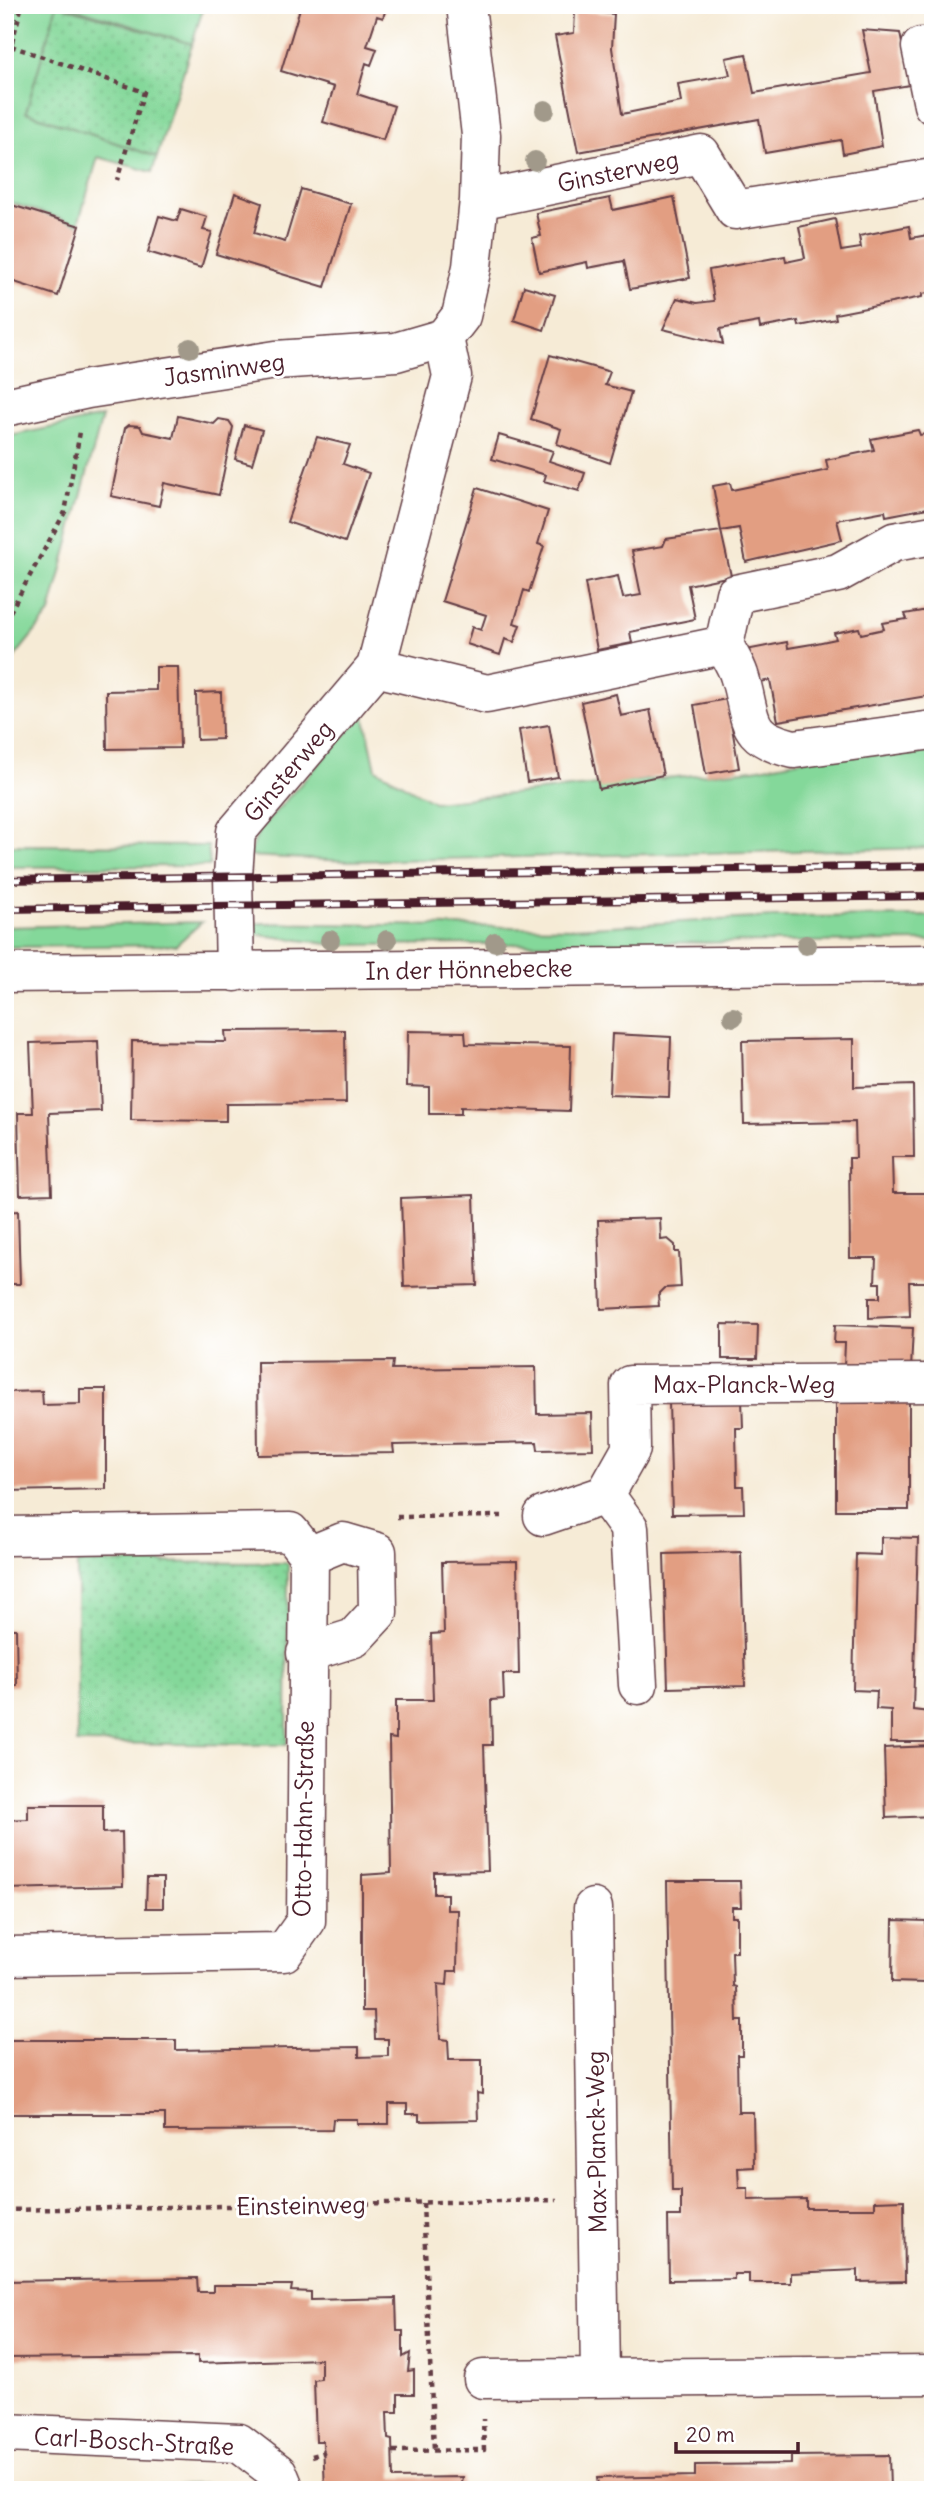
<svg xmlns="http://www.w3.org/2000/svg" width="938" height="2495" font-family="Delius,sans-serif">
  <defs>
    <pattern id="park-dots" width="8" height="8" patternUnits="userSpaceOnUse" patternTransform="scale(1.75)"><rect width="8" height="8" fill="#84d89a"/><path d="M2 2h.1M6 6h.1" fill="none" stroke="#74b985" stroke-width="1.8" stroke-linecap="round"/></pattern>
  </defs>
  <rect width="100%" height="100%" fill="#fff"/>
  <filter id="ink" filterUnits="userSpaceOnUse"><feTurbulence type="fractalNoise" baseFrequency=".0143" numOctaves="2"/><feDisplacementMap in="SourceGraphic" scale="14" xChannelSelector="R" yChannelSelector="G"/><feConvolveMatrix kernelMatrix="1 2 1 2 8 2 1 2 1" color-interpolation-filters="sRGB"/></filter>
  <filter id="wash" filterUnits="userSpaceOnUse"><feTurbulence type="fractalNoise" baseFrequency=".00686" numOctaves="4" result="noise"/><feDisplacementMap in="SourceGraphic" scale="28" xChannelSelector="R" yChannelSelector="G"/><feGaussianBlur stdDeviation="1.57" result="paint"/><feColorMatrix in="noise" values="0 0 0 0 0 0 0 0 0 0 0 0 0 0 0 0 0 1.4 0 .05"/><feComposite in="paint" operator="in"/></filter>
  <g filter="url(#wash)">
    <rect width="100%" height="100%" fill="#f6ebd6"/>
    <path fill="#84d89a" stroke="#677c62" stroke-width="2" d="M5 5H57L26 112 157 157 152 172 98 157 78 224 5 201Z
      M64 5H204L192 44Z
      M102 417 50 613 5 669V437Z
      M364 714 376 769 434 802 754 769 933 735V848L348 861 249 856 259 830Z
      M5 845 208 846 210 866 5 867Z
      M933 916V941L337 945 246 933 257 923 573 928 773 917Z
      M202 922 176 945 5 947V927Z"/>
    <path fill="url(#park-dots)" stroke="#677c62" stroke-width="2" d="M57 5 192 44 157 157 26 112Z
      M77 1562 288 1563 287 1745 77 1743Z
      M261 2483 262 2490H81V2487Z"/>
    <g id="blocks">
      <path fill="#e29e82" d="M301 5H387L383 18 377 16 367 46 377 49 371 65 366 63 357 94 394 106 383 140 323 122 334 87 281 71Z
        M575 11 614 14 612 48 622 114 681 102 678 84 730 75 726 58 746 54 754 93 871 73 862 30 900 33 910 85 874 91 882 146 843 154 841 140 765 153 759 119 578 152 555 36 574 33Z
        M301 189 351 204 325 287 216 254 235 193 262 203 254 233 285 242Z
        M674 197 690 278 630 289 624 261 588 268 587 262 539 272 532 238 541 236 536 213 610 198 613 210Z
        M5 203 80 226 58 296 5 279Z
        M181 209 207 217 203 230 212 232 201 268 148 252 159 216 177 221Z
        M835 219 841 251 861 248 859 236 909 226 911 238 933 234V292L922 294V297L835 314 836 319 799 326 798 321 760 328 759 322 720 329 723 344 663 329 677 298 697 303 714 301 709 270 785 256 786 262 805 258 799 227Z
        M524 286 555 295 544 330 514 320Z
        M550 355 610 372 605 385 631 392 610 463 557 444 561 429 531 419Z
        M178 416 214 424 219 419 229 421 233 427 219 495 164 483 159 506 111 496 125 428 129 425 140 426 143 432 173 438Z
        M244 425 262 430 252 464 235 459Z
        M918 430 920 435 933 433V507L886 516 885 511 837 520 842 540 746 562 739 528 721 531 713 486 730 483 732 490 828 470 826 460 874 450 871 439Z
        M499 435 553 451 549 461 585 473 579 491 544 481 546 475 492 459Z
        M317 437 350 445 343 464 369 473 345 542 287 522Z
        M477 488 548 511 538 544 544 546 529 592 524 590 514 623 520 625 514 642 505 639 500 655 467 644 472 627 481 630 486 615 442 601Z
        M721 531 731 576 688 585 695 619 630 632 632 643 597 650 585 583 618 576 623 598 641 595 632 551 663 546 666 539Z
        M933 609V695L778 721 770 680 752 684 746 650 787 642 788 648 812 644 836 639 834 633 859 628 861 634 884 629 882 623 907 619 905 614Z
        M156 667H178L180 748 107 749 106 691 156 690Z
        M221 692 222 739 197 740 196 693Z
        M616 694 621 716 650 710 663 775 599 789 581 702Z
        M727 699 739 768 706 774 694 705Z
        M549 725 558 777 527 782 519 730Z
        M345 1030 346 1103 226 1104V1121L131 1120 132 1041 226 1042 225 1031Z
        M408 1031 465 1032 466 1044 571 1046 569 1111 461 1107V1114H429V1087L407 1086Z
        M612 1034 671 1037 669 1097 609 1095Z
        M854 1039V1087L913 1085 914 1157H892L893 1193H930L932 1282H909L910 1316 869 1318V1298H880V1283H875L876 1258H850L849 1158H856L855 1122 744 1124 742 1041Z
        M98 1041 101 1111 49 1113 52 1194 20 1195 18 1113H33L30 1043Z
        M5 1115H13L14 1161H5Z
        M474 1195 477 1285 404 1287 401 1198Z
        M18 1211 20 1284H5V1212Z
        M660 1218 661 1240 668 1239 675 1245V1252H679L681 1287 665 1288 658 1295 659 1306 601 1309 598 1220Z
        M722 1324 758 1325 757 1359H722Z
        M835 1325 913 1328 911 1369 844 1367 845 1343H834Z
        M393 1361 392 1369 536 1367 537 1414 592 1413 593 1449 538 1450 537 1442 393 1445 394 1453 258 1455 257 1362Z
        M80 1389H106V1489L5 1491 8 1392 42 1391 43 1405 80 1404Z
        M836 1398H909V1510H836Z
        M742 1400 743 1428H736L737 1486H743L744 1513 672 1514 669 1402Z
        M881 1537 918 1538 913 1710 929 1712 928 1742H891V1710L876 1709 877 1691 853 1690 856 1554 881 1555Z
        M741 1552 745 1686 668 1688 664 1554Z
        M517 1561 519 1674H503L504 1699 491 1700 492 1745H484L488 1871 434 1872V1894H447V1910H458L457 1971H448L447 1985 438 1984 440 2039 448 2040 449 2060H482V2094L477 2093 478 2120 419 2121V2114H407V2104H389V2124H357V2119H333L332 2130 165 2131V2114H5V2040H176V2050L359 2047V2057L388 2056V2039H375L374 2011H362V1875L391 1873 389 1738 396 1739V1700H433L431 1634 444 1633 442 1562Z
        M5 1629H16L17 1686H5Z
        M933 1746V1816L886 1818 884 1748Z
        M28 1805H103V1833L122 1832 123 1886 5 1889V1820L28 1819Z
        M147 1878H163V1908H146Z
        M667 1881H740L741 1907H732V1917H737V1952H732L733 1986 736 1987 737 2021H742V2055H737L738 2112H753L754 2167 738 2168 739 2188H748V2200L806 2199V2208H875V2201L904 2200 905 2281 858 2282V2270L791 2273V2283H749V2274H734V2279L669 2280 668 2216H681V2191H672Z
        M893 1920 926 1921 925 1983 892 1982Z
        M197 2278 198 2292H213V2285H292L291 2291 311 2292V2300L396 2298 397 2331H403V2357L410 2353 408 2371 414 2370V2394H398V2412H387L388 2439 392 2440 393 2478 463 2477 461 2490H325L323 2441H316L314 2380 321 2379V2359L198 2363V2356L5 2358V2281Z
        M889 2455 890 2490H468L598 2485 597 2478 695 2476V2465L791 2464V2456Z"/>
    </g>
  </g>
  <g filter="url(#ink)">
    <use href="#blocks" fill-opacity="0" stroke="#643e45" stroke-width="2"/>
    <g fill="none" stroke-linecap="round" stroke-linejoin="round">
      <g stroke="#643e45" stroke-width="41">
        <path id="minor" d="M921 47 933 105
          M479 200 701 154 735 210 933 178
          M444 338 461 316 472 267 479 200 481 135 466 5
          M5 407 88 389 276 360 396 352 444 338
          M724 645C729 655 736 665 739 675 753 718 741 737 794 749L933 730
          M376 667 487 694 724 645 735 594 838 573 894 542 933 535
          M235 972 233 876 236 832 376 667 452 376 444 338
          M5 973 933 964
          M605 1495 629 1528 638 1685
          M543 1516 605 1495 631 1449 630 1385 933 1383
          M5 1536 290 1532 309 1556
          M593 1908 600 2376
          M5 1956 284 1952 306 1921 309 1556 343 1542 377 1552 378 1612 354 1638 306 1653
          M483 2379 933 2375
          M5 2433 239 2443 278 2473 285 2490"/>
      </g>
      <path stroke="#643e45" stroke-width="4.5" stroke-dasharray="5 5" stroke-linecap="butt" d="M11 46 144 92 117 180
        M5 48 11 46 22 5
        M5 621 65 512 80 432
        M397 1517 504 1516
        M423 2203 434 2450
        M5 2210 557 2200
        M393 2451 484 2450 483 2419
        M312 2456 325 2452"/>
      <use href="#minor" stroke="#fff" stroke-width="38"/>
      <g stroke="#4a1f2b" stroke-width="8">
        <path id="rail" d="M5 880 933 866
          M5 909 933 896"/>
      </g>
      <use href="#rail" stroke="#fff" stroke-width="5" stroke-dasharray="16" stroke-linecap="butt"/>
    </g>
    <g fill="#a1998a">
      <circle cx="545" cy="110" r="10"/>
      <circle cx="535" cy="161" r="10"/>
      <circle cx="190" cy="348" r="10"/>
      <circle cx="330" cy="940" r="10"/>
      <circle cx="387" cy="940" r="10"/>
      <circle cx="495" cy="942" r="10"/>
      <circle cx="806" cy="945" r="10"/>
      <circle cx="733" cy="1017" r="10"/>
    </g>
  </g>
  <g text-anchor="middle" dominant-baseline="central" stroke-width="6" stroke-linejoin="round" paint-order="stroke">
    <g font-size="24" fill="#4a1f2b" stroke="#fff">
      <text transform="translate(618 171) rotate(-12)">Ginsterweg</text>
      <text transform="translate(224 369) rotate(-8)">Jasminweg</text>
      <text transform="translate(288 771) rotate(-50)">Ginsterweg</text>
      <text transform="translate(469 969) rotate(-1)">In der Hönnebecke</text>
      <text x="744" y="1384">Max-Planck-Weg</text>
      <text transform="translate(303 1819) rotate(-89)">Otto-Hahn-Straße</text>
      <text transform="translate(596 2142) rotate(-91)">Max-Planck-Weg</text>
      <text transform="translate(301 2205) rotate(-1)">Einsteinweg</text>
      <text transform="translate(134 2441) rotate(3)">Carl-Bosch-Straße</text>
    </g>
  </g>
  <rect width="938" height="2495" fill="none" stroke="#fff" stroke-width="28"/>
  <path d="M676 2442v10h122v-10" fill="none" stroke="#4a1f2b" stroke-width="3.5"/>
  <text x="686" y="2442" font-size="21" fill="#4a1f2b" stroke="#ffffff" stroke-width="5" paint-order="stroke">20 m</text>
</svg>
